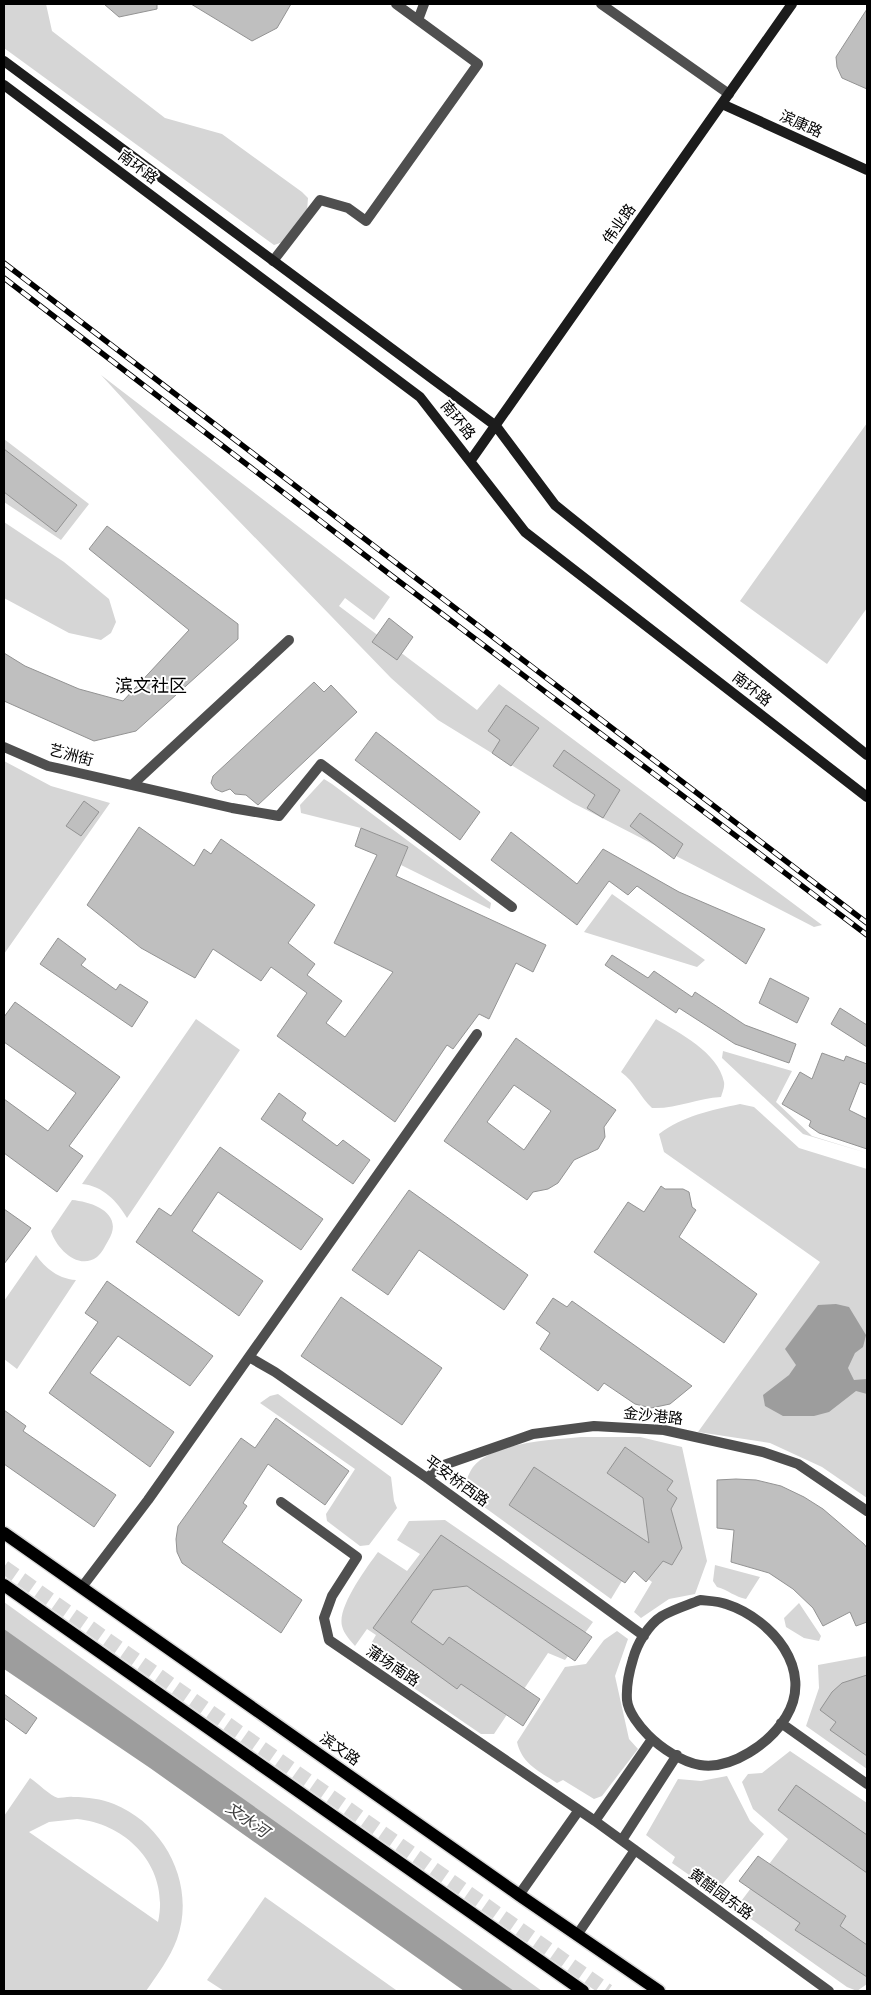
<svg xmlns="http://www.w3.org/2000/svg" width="871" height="1995" font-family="Signika,'Noto Sans SC',sans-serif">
  <rect width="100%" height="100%" fill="#fff"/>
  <path fill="#d6d6d6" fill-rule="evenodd" d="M4 4H46L52 31 165 118 222 134 302 192 308 198 307 211 283 242 274 245 4 48Z
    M101 375 390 597 374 620 345 598 339 606 477 710 499 684 822 925 814 927 573 803 438 720 391 678 172 452Z
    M867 423V608L827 664 740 601Z
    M4 439 89 504 61 540 4 502Z
    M4 522 64 562 109 599 116 622 111 633 101 640 69 633 4 598Z
    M4 761 51 786 110 803 4 954Z
    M324 779 332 784 491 903 490 909 401 865 408 847 361 828 301 813 300 805Z
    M612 894 705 960 697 967 584 932Z
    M196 1019 240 1050 127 1218C117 1201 103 1186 82 1184Z
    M656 1019C679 1033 718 1052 724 1082 725 1087 722 1093 721 1097 697 1098 677 1109 652 1108 640 1097 635 1082 621 1072Z
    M723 1051 792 1071 776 1102 812 1136 867 1153 803 1134 722 1058Z
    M740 1104 754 1107 799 1148 867 1169V1498L822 1467 770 1443 698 1432 820 1262 664 1152 659 1134C683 1116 711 1110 740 1104Z
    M72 1200C94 1202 125 1214 108 1241 105 1246 102 1253 97 1257 78 1271 56 1248 51 1231Z
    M36 1255C46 1269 59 1279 76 1280L17 1369 4 1359V1301Z
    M278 1394 391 1477 394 1501 397 1508 369 1545 360 1546 327 1521 326 1514 355 1469 260 1403 270 1396Z
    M581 1437H640L682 1447 707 1561 695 1594 669 1599 641 1618 634 1612 652 1582 631 1566 611 1599 480 1504 466 1481C468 1476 470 1471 473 1467 493 1442 551 1440 581 1437Z
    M445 1520 593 1622 565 1660 548 1653 494 1734H481L370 1658 368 1649 376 1635 367 1629 355 1646C350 1640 344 1634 342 1626 337 1607 367 1567 378 1552L407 1571 420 1554 397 1540 409 1521Z
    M715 1565 760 1577 746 1599C735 1597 728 1590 717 1587L713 1581Z
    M4 1602 542 1991H512L4 1631Z
    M799 1603 821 1636 819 1641 804 1638 786 1627 784 1618Z
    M617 1631 628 1639 615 1676 629 1739 638 1749 602 1796 594 1799 563 1780 557 1783C539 1771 522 1764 517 1742L565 1667 586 1664 604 1640Z
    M867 1656V1769L806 1726 819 1688 818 1665Z
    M790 1751 867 1803V1984L857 1991 847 1987 741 1912 742 1900 788 1839 753 1809 742 1782 748 1774 762 1773Z
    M727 1776 750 1821 764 1834 715 1893 672 1863 675 1857 646 1835 678 1779 701 1781Z
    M30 1778C38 1783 50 1796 58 1798 62 1798 69 1796 73 1797 88 1797 101 1799 114 1804 166 1825 196 1886 177 1939 170 1958 157 1975 146 1991H4V1816ZM77 1819C128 1824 170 1868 158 1922L29 1832 49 1822Z
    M265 1897 396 1990 395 1991H224L207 1980Z"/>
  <path fill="#9d9d9d" d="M836 1304 849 1307 866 1335 863 1347 855 1353 848 1368 854 1380 867 1379V1394L856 1391 829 1412 814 1416H783L765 1406 763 1395 789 1375 796 1365 785 1349 818 1305Z
    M4 1629 514 1991H464L150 1768 4 1669Z"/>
  <path fill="#bfbfbf" stroke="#939393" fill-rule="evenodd" d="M104 4H157V9L119 17Z
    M191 4H291L277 28 252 41Z
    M867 9V89L842 78 837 67 836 57Z
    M4 449 77 505 56 532 4 492Z
    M107 526 238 624V639L136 731 94 741 4 701V653L25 666 79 689 123 701 189 630 89 549Z
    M389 618 413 637 397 660 372 642Z
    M314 682 324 692 331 685 357 712 258 805 246 795 235 794 230 789 222 792 215 789 211 783 213 776Z
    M506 705 539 728 511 766 492 753 500 740 488 731Z
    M376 732 480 812 460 840 355 760Z
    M564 750 620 790 603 818 587 808 595 795 553 766Z
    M84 801 99 812 81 836 66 826Z
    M640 813 683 844 674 859 630 826Z
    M139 827 194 866 204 849 211 854 221 839 315 905 288 943 315 964 307 975 342 1001 326 1023 345 1037 393 972 334 943 377 855 355 846 361 828 408 847 396 876 546 945 533 972 516 963 489 1019 479 1014 453 1049 447 1045 395 1122 277 1036 307 993 271 967 261 981 213 949 195 978 141 948 87 905Z
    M511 832 577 884 603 849 679 892 765 929 746 964 637 886 628 895 609 881 577 925 491 860Z
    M58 938 86 959 81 965 116 990 120 984 148 1002 132 1027 40 964Z
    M612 955 648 978 654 971 692 997 695 992 745 1025 796 1044 789 1063 735 1044 679 1008 676 1013 605 965Z
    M770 978 809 998 797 1023 759 1003Z
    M15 1002 120 1077 69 1146 83 1156 57 1192 4 1153V1099L48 1131 76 1093 4 1042V1017Z
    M840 1008 867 1025V1047L831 1024Z
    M516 1038 616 1110 604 1127 605 1137 598 1149 574 1160 558 1183 548 1189 533 1192 527 1200 444 1141ZM514 1085 551 1111 524 1150 487 1122Z
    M822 1053 844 1061 846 1056 867 1064V1085L860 1082 849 1110 867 1119V1149L819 1133 809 1126 811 1121 782 1104 800 1072 812 1079Z
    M279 1093 306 1113 302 1120 337 1146 343 1140 370 1160 353 1184 261 1119Z
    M220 1147 323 1219 301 1250 218 1192 192 1231 263 1281 239 1316 136 1242 159 1208 171 1216Z
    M661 1186 665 1189H683L689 1192 692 1207 696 1210 679 1237 757 1294 724 1343 594 1252 628 1202 644 1212Z
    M409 1190 528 1275 504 1310 419 1250 388 1295 352 1270Z
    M4 1209 31 1228 4 1264Z
    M107 1281 213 1356 190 1386 118 1336 90 1373 174 1432 150 1467 49 1393 98 1322 85 1313Z
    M341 1297 442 1368 402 1425 301 1356Z
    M553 1298 567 1307 572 1301 692 1386 670 1404 651 1408 635 1404 604 1383 598 1391 540 1349 550 1333 536 1323Z
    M4 1410 26 1426 23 1431 116 1495 94 1527 4 1464Z
    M276 1418 349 1471 325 1505 268 1464 243 1503 247 1506 222 1542 302 1600 281 1633 182 1563 177 1552 176 1539 178 1526 241 1438 255 1448Z
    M625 1447 673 1481 667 1490 677 1498 671 1509 682 1548 672 1565 663 1561 646 1582 634 1571 625 1583 509 1505 534 1467 649 1543 643 1498 607 1473Z
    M736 1479 756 1480 781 1486 804 1497 823 1509 864 1544 867 1548V1622L856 1626 850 1612 823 1626 813 1608 793 1589 769 1573 731 1562 734 1530 717 1528V1480Z
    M441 1535 592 1637 575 1661 467 1586 433 1590 411 1622 443 1645 449 1637 540 1699 523 1726 461 1684 457 1689 373 1628Z
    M867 1675V1756L830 1730 836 1722 820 1710 832 1692 842 1683Z
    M4 1694 37 1718 26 1734 4 1718Z
    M796 1785 867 1835V1873L778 1810Z
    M758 1856 846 1916 840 1926 867 1945V1977L795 1930 800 1923 739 1881Z"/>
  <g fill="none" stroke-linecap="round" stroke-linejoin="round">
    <path stroke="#d9d9d9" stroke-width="14" stroke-dasharray="14 7" stroke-linecap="butt" d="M4 1567 608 1991"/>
    <g stroke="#dbdbdb" stroke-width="15">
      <path id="primary" d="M4 1533 519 1895 659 1991
        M4 1585 583 1991"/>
    </g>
    <path stroke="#4f4f4f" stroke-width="10" d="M601 4 729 94
      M418 20 424 4
      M273 261 320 200 348 208 366 221 478 64 396 4
      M4 747 48 766 232 808 279 816 321 764 512 907
      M132 785 289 640
      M249 1357 275 1372 427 1478 644 1636
      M427 1478 441 1466 533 1434 594 1426 664 1430 763 1452 798 1464 867 1511
      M281 1502 357 1557 332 1596 324 1618 329 1640 595 1821 829 1991
      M82 1587 148 1500 477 1034
      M700 1600C709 1601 718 1601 726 1604 772 1619 815 1670 786 1717 770 1743 732 1770 700 1765 682 1762 661 1748 648 1735 640 1727 628 1712 627 1700 626 1686 629 1672 633 1659 637 1644 648 1625 662 1616 674 1609 688 1605 700 1600Z
      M781 1723 867 1784
      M595 1821 652 1739
      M622 1840 677 1755
      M519 1895 579 1810
      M577 1935 635 1850"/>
    <path stroke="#1c1c1c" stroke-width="10" d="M4 61 496 426 555 505 867 755
      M4 85 420 397 525 532 867 797
      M722 104 867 170
      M471 460 792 4"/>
    <use href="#primary" stroke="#000" stroke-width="12"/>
    <g stroke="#000" stroke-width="5.5">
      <path id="rail" d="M4 263 867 923
        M4 278 392 576 867 935"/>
    </g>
    <use href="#rail" stroke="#fff" stroke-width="4" stroke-dasharray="11" stroke-linecap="butt"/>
  </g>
  <g text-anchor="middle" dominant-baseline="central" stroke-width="4" stroke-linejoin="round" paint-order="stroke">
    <g font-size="15" fill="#000" stroke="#fff">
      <text transform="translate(801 124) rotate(24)">滨康路</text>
      <text transform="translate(138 167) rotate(37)">南环路</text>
      <text transform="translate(619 224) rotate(-55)">伟业路</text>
      <text transform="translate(458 420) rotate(51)">南环路</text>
      <text transform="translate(752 689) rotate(38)">南环路</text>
      <text transform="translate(71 755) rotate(15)">艺洲街</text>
      <text transform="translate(653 1416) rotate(6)">金沙港路</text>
      <text transform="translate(457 1481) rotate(36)">平安桥西路</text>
      <text transform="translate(393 1666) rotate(34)">蒲场南路</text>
      <text transform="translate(340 1749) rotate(35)">滨文路</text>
      <text transform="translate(721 1894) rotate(36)">黄醋园东路</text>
    </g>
    <g font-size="16" font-style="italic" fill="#3e3e3e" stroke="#fff">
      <text transform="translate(247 1820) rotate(35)">文水河</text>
    </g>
    <g font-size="18" fill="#000" stroke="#fff">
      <text x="151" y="686">滨文社区</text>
    </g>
  </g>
  <rect width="871" height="1995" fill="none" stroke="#000000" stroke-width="10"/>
</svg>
